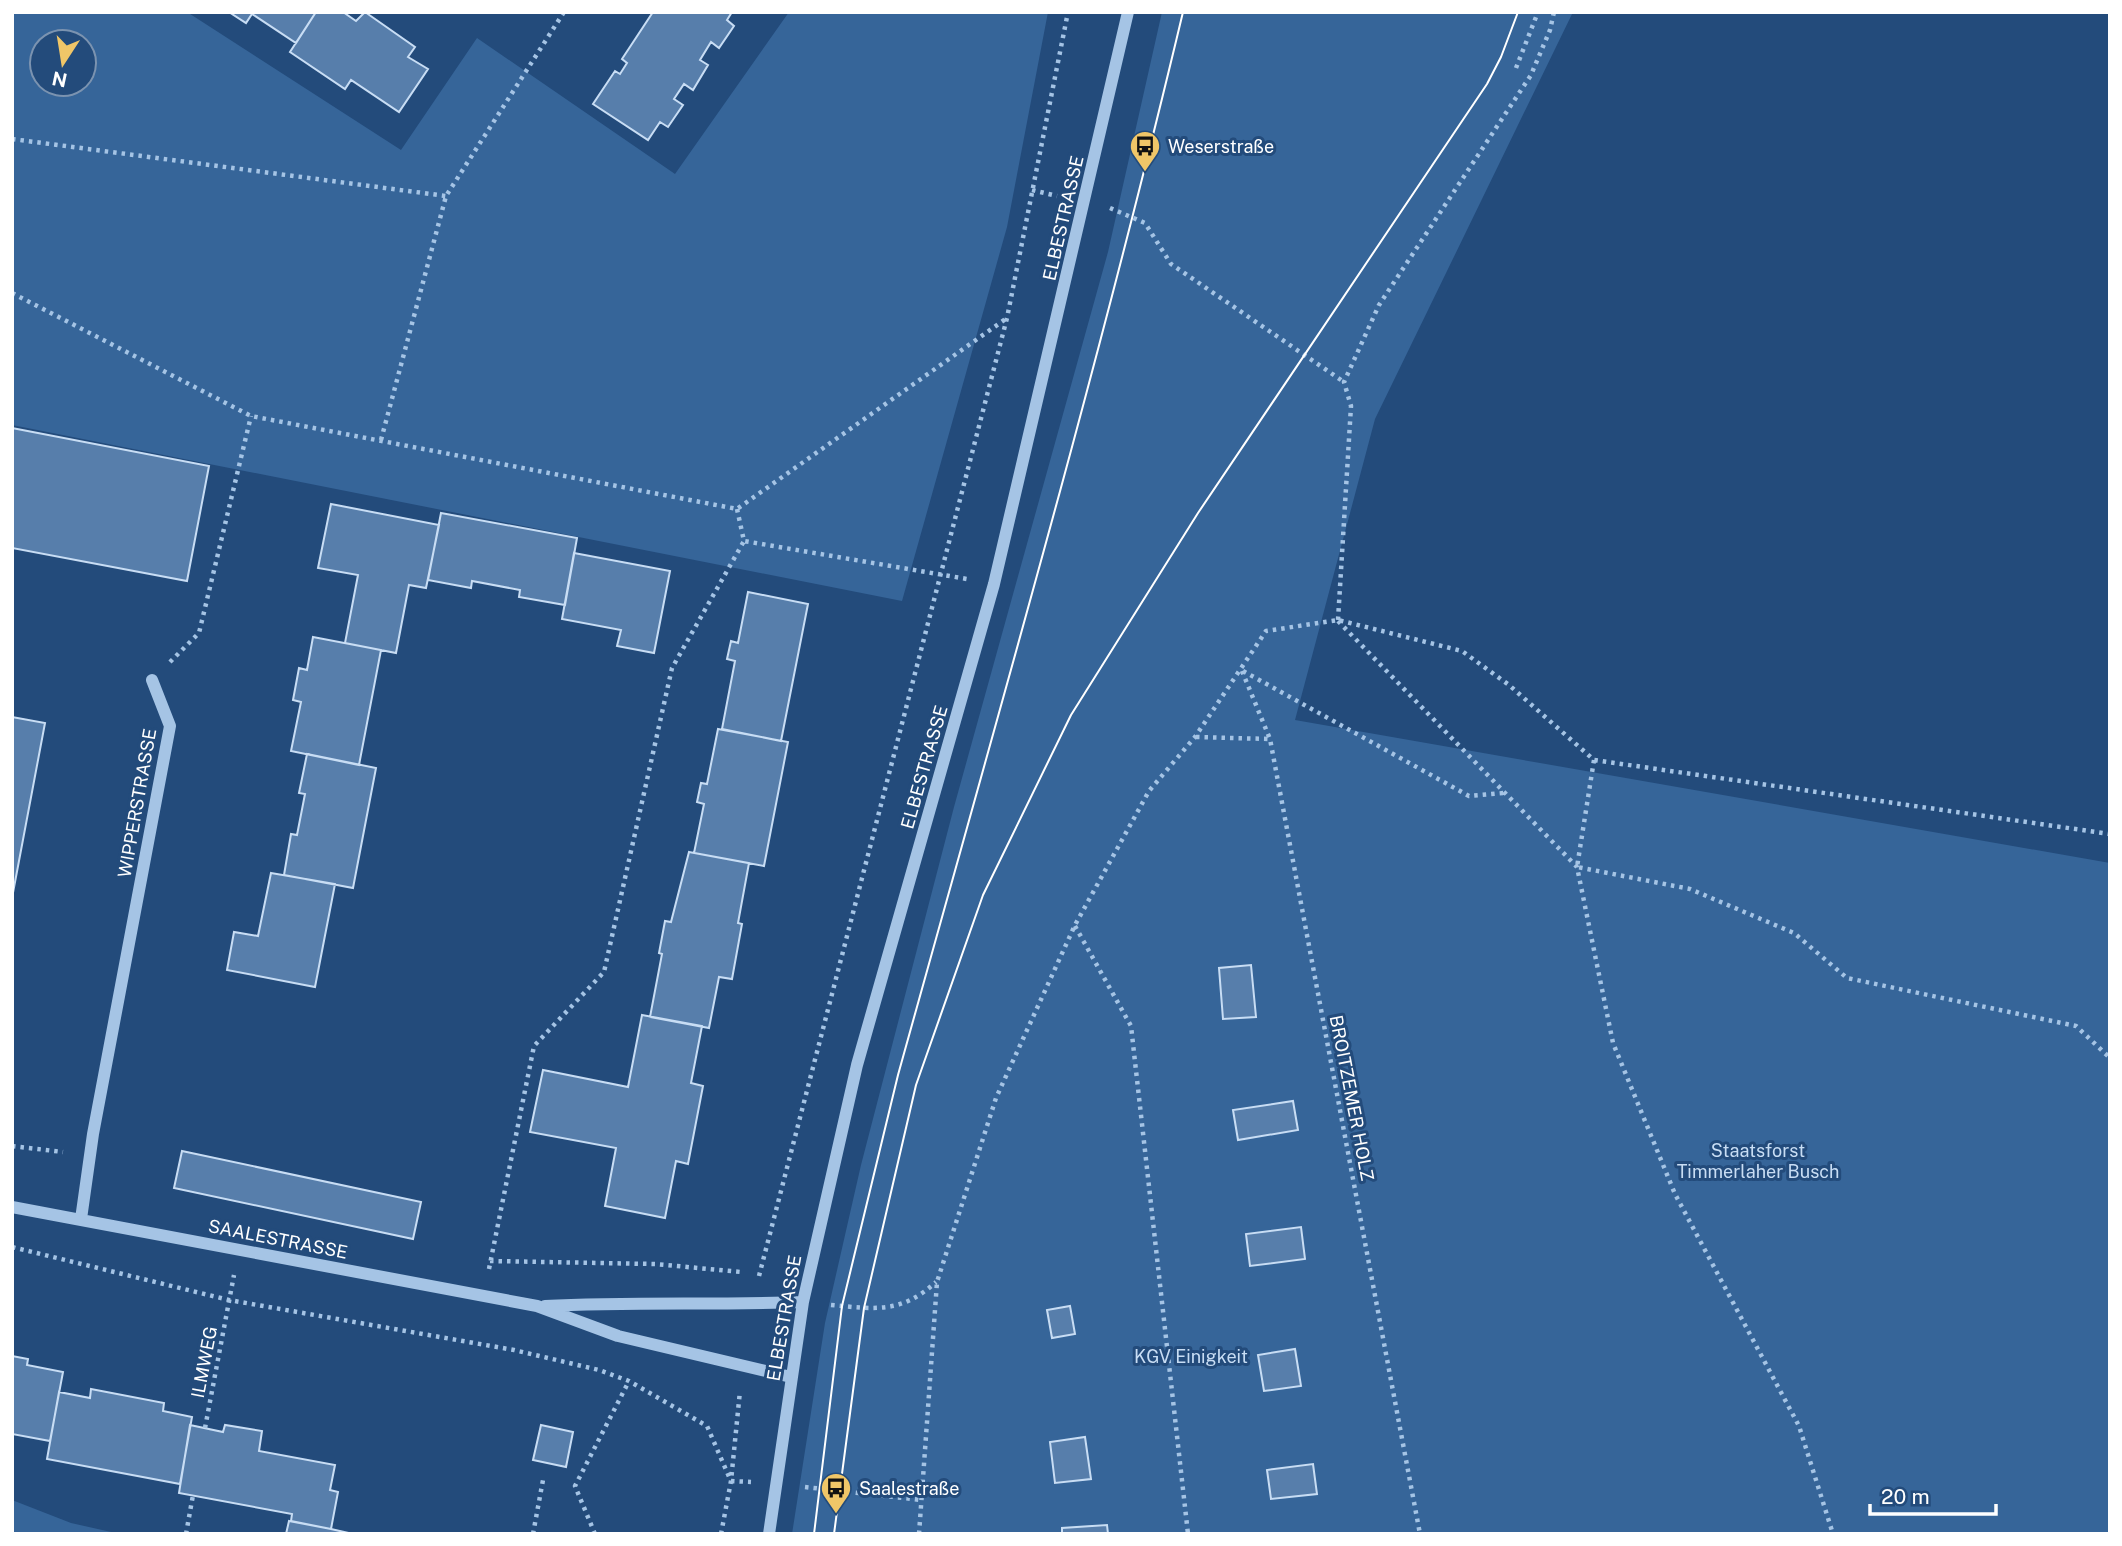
<svg xmlns="http://www.w3.org/2000/svg" width="2122" height="1546" font-family="'Public Sans',sans-serif">
  <rect width="100%" height="100%" fill="#234b7b"/>
  <path fill="#366599" fill-rule="evenodd" d="M12 12H187L401 150 477 38 675 174 789 12H1048L1007 227 902 601 12 425ZM42 42H84V84H42Z
    M1162 12H1573L1375 419 1295 720 2110 863V1534H792L825 1323 861 1165 954 807 1108 252Z
    M12 1500 71 1523 120 1534H12Z"/>
  <path fill="#577eab" stroke="#c8ddf4" stroke-width="2" d="M229 12H316L296 43 252 14 246 23Z
    M316 12H343L356 21 365 12 415 47 408 57 428 69 399 112 351 80 345 89 290 52Z
    M653 12H732L727 20 734 26 719 48 711 42 700 60 708 65 693 90 684 84 674 99 683 105 668 127 660 122 648 140 593 104 615 71 620 74 627 63 622 59Z
    M12 428 209 466 187 581 12 548Z
    M331 504 439 525 426 588 409 585 396 653 345 643 358 575 318 568Z
    M441 513 577 538 565 605 519 597 520 590 472 581 471 588 428 580Z
    M574 553 670 571 654 653 617 646 621 630 562 619Z
    M748 592 808 604 781 741 722 729 735 661 727 659 731 641 738 643Z
    M313 637 381 650 359 765 291 751 301 702 293 700 299 668 307 670Z
    M12 717 45 723 12 898Z
    M718 729 788 742 764 866 694 853 704 804 697 802 701 783 707 784Z
    M307 754 376 768 353 888 284 875 291 834 297 835 305 794 299 793Z
    M689 852 749 863 738 923 742 924 732 979 719 977 709 1028 650 1017 662 954 659 953 665 921 671 922Z
    M271 873 335 884 315 987 227 970 234 932 258 936Z
    M1251 965 1256 1017 1223 1019 1219 968Z
    M642 1015 702 1026 691 1083 703 1086 688 1164 676 1161 665 1218 605 1206 616 1148 530 1132 543 1070 628 1087Z
    M1293 1101 1298 1130 1238 1140 1233 1110Z
    M182 1151 421 1202 413 1239 174 1188Z
    M1301 1227 1305 1259 1250 1266 1246 1234Z
    M1070 1306 1075 1334 1052 1338 1047 1310Z
    M1295 1349 1301 1386 1264 1391 1258 1355Z
    M12 1356 28 1359 27 1365 63 1372 50 1441 12 1434Z
    M91 1389 164 1403 163 1411 192 1417 180 1484 47 1459 59 1392 90 1398Z
    M190 1425 223 1432 225 1425 262 1431 259 1451 335 1465 330 1490 338 1492 331 1529 291 1521 292 1514 179 1493Z
    M541 1425 573 1432 566 1467 533 1460Z
    M1085 1437 1091 1479 1055 1483 1050 1442Z
    M1313 1464 1317 1494 1271 1499 1267 1470Z
    M289 1521 331 1529 353 1534H286Z
    M1107 1525 1108 1534H1062V1528Z"/>
  <g fill="none" stroke-linecap="round" stroke-linejoin="round">
    <path stroke="#a5c4e5" stroke-width="4.5" stroke-dasharray="3.5 5" stroke-linecap="butt" d="M1516 68 1538 12
      M12 139 446 196
      M1032 190 1057 196
      M1110 208 1145 223 1171 264 1344 382
      M12 293 251 416 737 509 1007 318
      M381 440 446 196 564 12
      M737 509 744 541 967 579
      M1338 620 1351 406 1344 382 1379 305 1531 75 1550 30 1554 12
      M1338 621 1577 867 1613 1043 1675 1194 1799 1426 1833 1534
      M170 662 199 633 251 416
      M1242 671 1270 739 1420 1534
      M1243 671 1469 796 1504 793
      M1196 737 1270 739
      M1594 760 1577 867 1690 889 1794 933 1847 978 2076 1026 2110 1058
      M1075 926 1131 1026 1188 1534
      M12 1146 63 1152
      M12 1247 229 1300 514 1350 599 1370 629 1381 707 1426 730 1479
      M490 1261 655 1264 741 1272
      M489 1269 534 1046 604 972 672 668 744 541
      M759 1276 1007 318 1068 12
      M831 1305C875 1309 901 1314 936 1282
      M205 1428 234 1275
      M731 1481 751 1482
      M805 1487 921 1500
      M186 1534 193 1495
      M533 1534 543 1480
      M595 1534 575 1486 629 1381
      M721 1534 731 1481 740 1391
      M919 1534 937 1282 996 1098 1075 925 1149 791 1195 737 1266 631 1338 620 1462 651 1509 685 1594 760 2110 834"/>
    <path stroke="#a5c4e5" stroke-width="12" d="M12 1207 537 1306 618 1336 791 1377
      M81 1219 93 1134 170 726 152 680
      M545 1306C631 1302 717 1305 803 1302
      M769 1534 803 1302 857 1065 994 584 1128 12"/>
    <path stroke="#fff" stroke-width="2" d="M814 1534 842 1306 898 1075C996 722 1098 369 1183 12
      M834 1534 864 1308 916 1085 983 895 1071 715 1198 513 1487 84 1501 57 1518 12"/>
  </g>
  <defs>
    <g id="bus-pin" transform="scale(1.575)"><path d="M0 17L-7.5 6A9.5 9.5 0 1 1 7.5 6Z" fill="#f0c668" stroke="#234b7b"/><path d="M-5-6H5V4H4V6H2V4H-2V6H-4V4H-5ZM-3.5-4V0h7V-4ZM-3.5 1.2v1.5H-2V1.2ZM2 1.2v1.5H3.5V1.2Z" fill="#111"/></g>
  </defs>
  <g fill-rule="evenodd">
    <use href="#bus-pin" x="1145" y="146"/>
    <use href="#bus-pin" x="836" y="1488"/>
  </g>
  <g text-anchor="middle" dominant-baseline="central" stroke-width="6" stroke-linejoin="round" paint-order="stroke">
    <g font-size="18" fill="#fff" stroke="#234b7b" text-anchor="start">
      <text x="1168" y="146">Weserstraße</text>
      <text x="859" y="1488">Saalestraße</text>
    </g>
    <g font-size="18" fill="#fff" stroke="#234b7b">
      <text transform="translate(1063 218) rotate(-77)">ELBESTRASSE</text>
      <text transform="translate(924 767) rotate(-74)">ELBESTRASSE</text>
      <text transform="translate(137 803) rotate(-80)">WIPPERSTRASSE</text>
      <text transform="translate(1352 1098) rotate(79)">BROITZEMER HOLZ</text>
      <text transform="translate(278 1239) rotate(11)">SAALESTRASSE</text>
      <text transform="translate(784 1318) rotate(-80)">ELBESTRASSE</text>
      <text transform="translate(204 1362) rotate(-79)">ILMWEG</text>
    </g>
    <g font-size="18" fill="#c8ddf4" stroke="#234b7b">
      <text x="1758" y="1150">Staatsforst<tspan x="1758" dy="21">Timmerlaher Busch</tspan></text>
      <text x="1191" y="1356">KGV Einigkeit</text>
    </g>
  </g>
  <rect width="2122" height="1546" fill="none" stroke="#ffffff" stroke-width="28"/>
  <g transform="translate(63 63) rotate(192)"><circle r="33" fill="#234b7b" stroke="#7b93b0" stroke-width="2"/>
  <path d="M0-5L12 26L0 18L-12 26Z" fill="#f0c668"/>
  <text y="-10" font-size="19" font-weight="bold" text-anchor="middle" fill="#ffffff">N</text>
  </g>
  <path d="M1870 1504v10h126v-10" fill="none" stroke="#ffffff" stroke-width="3.5"/>
  <text x="1881" y="1504" font-size="21" fill="#ffffff" stroke="#234b7b" stroke-width="5" paint-order="stroke">20 m</text>
</svg>
